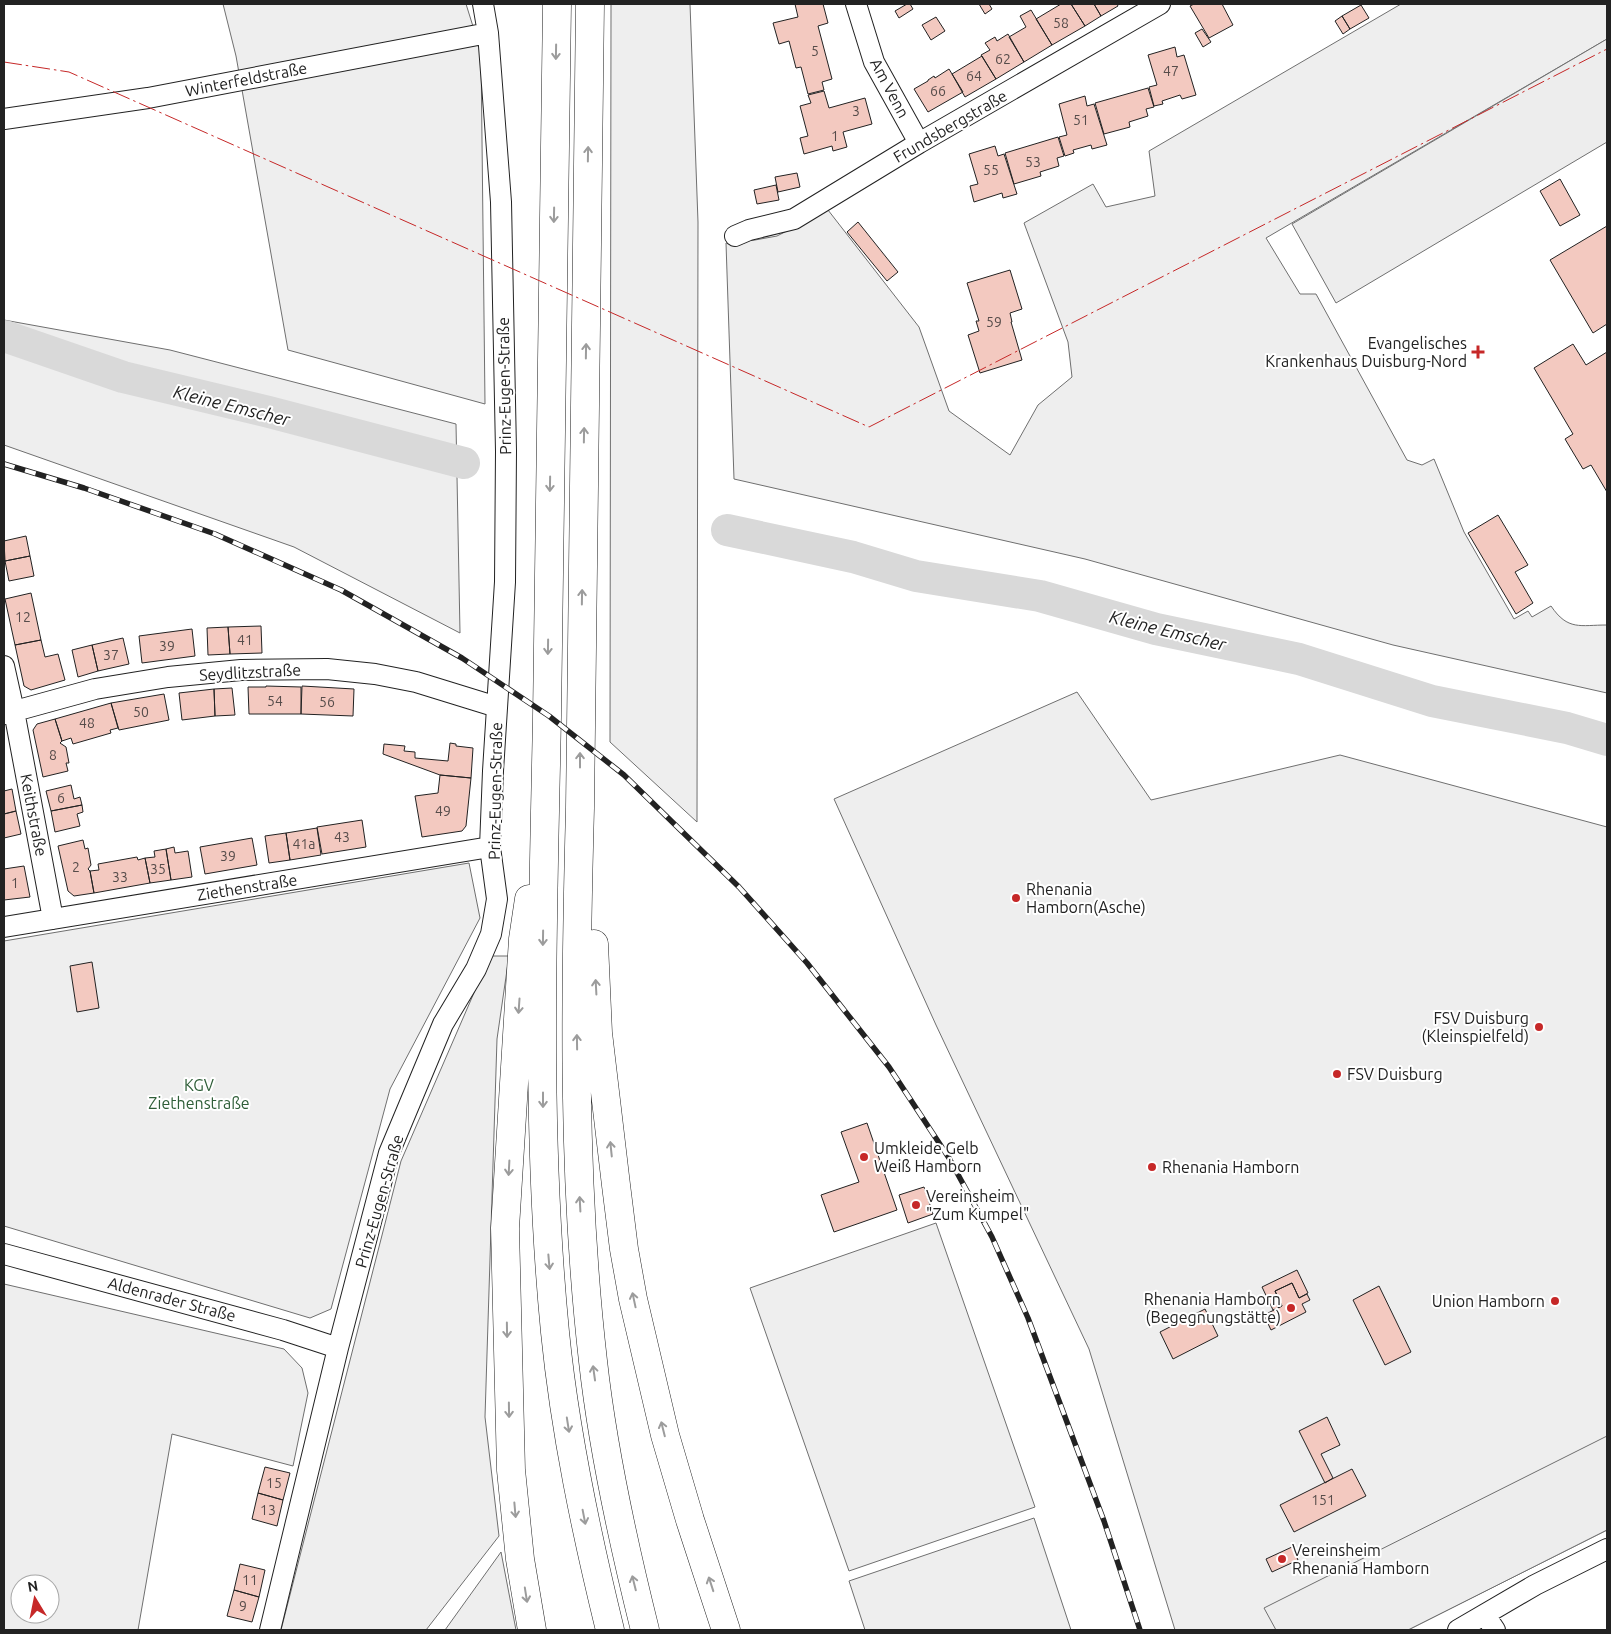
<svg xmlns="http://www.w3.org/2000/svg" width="1611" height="1634" font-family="Ubuntu,sans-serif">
  <rect width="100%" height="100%" fill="#fff"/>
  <path fill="#eee" stroke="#6f6f6f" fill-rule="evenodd" d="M223 4H466L481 52 485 404 288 350 236 56Z
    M611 4H690L698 222 697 822 610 742Z
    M1401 4H1607V39L1266 238 1300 294H1316L1407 460 1422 465 1434 459 1464 532 1514 619 1528 611 1532 617 1551 606C1568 631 1580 625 1607 625V693L1393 645 1085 559 734 479 726 243 755 240 777 236 828 210 919 327 949 411 1010 455 1038 405 1072 377 1068 342 1024 223 1093 184 1106 207 1155 196 1149 151Z
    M4 320 170 350 456 424 460 633 294 547 4 445Z
    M1077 692 1151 800 1340 755 1607 827V1530L1408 1630H1175L1089 1349 936 1025 834 799Z
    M469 863 480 918 390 1089 331 1309 310 1318 4 1226V941Z
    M490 956H509L497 1039 485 1417 499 1536 426 1630H281L401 1161Z
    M936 1223 1035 1507 849 1571 750 1288Z
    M4 1284 284 1349 302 1368 308 1393 293 1466 172 1434 138 1630H4ZM20 1584H50V1614H20Z
    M1034 1518 1071 1630H865L849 1581Z
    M501 1552 516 1630H445Z"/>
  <path fill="#ededed" stroke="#6f6f6f" d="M1607 39V142L1336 303 1292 224Z
    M1607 1436V1530L1408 1630H1276L1264 1608Z"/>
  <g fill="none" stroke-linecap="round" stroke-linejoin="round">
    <path stroke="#d9d9d9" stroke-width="32" d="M4 336 123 377 269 412 464 463
      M727 530 853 557 916 576 1040 596 1156 629 1299 659 1432 701 1567 728 1607 740"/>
  </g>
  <path fill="#f3c9c0" stroke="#222" d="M795 4H823L828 23 818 26 832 79 822 82 824 90 808 94 801 67 796 68 789 41 779 44 773 23 798 17Z
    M907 4H910L913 9 899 18 895 11Z
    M979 4H989L992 9 985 14Z
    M1061 4H1071L1085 26 1052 45 1036 19Z
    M1071 4H1094L1101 16 1085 26Z
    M1094 4H1117L1118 6 1101 16Z
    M1194 4H1222L1233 25 1209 38 1190 6Z
    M1361 5 1369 18 1350 29 1342 16Z
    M1031 10 1052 45 1024 62 1009 37 1026 27 1020 16Z
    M1342 16 1350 29 1343 34 1335 21Z
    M936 17 945 31 931 40 922 25Z
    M1202 29 1211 42 1203 47 1195 33Z
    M1008 34 1024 62 996 79 981 55 990 50 985 43 995 37 997 41Z
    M1175 47 1177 57 1184 55 1196 95 1182 99 1180 95 1162 101 1163 104 1154 106 1149 87 1157 85 1148 55Z
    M982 56 996 79 965 97 952 74Z
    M949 69 963 92 928 112 914 89 928 81V80L934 76 935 78Z
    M1148 88 1154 107 1146 109 1148 116 1129 122 1130 127 1104 134 1095 103Z
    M824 91 829 108 865 98 872 124 843 132 847 147 833 151 832 146 804 154 800 138 808 136 800 106 811 103 808 95Z
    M1085 96 1087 106 1094 104 1107 145 1092 149 1091 145 1073 150 1074 153 1065 156 1059 137 1067 135 1059 104Z
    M1058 137 1064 156 1057 158 1059 166 1040 172 1041 176 1014 184 1005 153Z
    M995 146 998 156 1004 154 1017 194 1003 198 1002 193 974 202 970 186 978 184 969 154Z
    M797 173 800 187 778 192 775 177Z
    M1560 179 1580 215 1560 226 1540 191Z
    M776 185 779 200 757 204 754 190Z
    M858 222 898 272 887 281 847 232Z
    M1607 226V324L1593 333 1550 260Z
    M1010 270 1022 309 1010 313 1012 322H1011L1022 360 980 373 968 335 979 331 976 321H979L967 283Z
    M1573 344 1586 365 1607 352V492L1591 465 1583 469 1565 439 1573 434 1534 368Z
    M1498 515 1528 565 1515 572 1533 603 1516 614 1468 533Z
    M26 536 30 556 5 561 4 541Z
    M30 556 34 576 9 581 5 561Z
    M31 593 41 640 15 645 5 599Z
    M261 626 262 653 230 654 228 627Z
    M228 627 230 654 208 655 207 628Z
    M192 629 195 656 142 663 139 636Z
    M123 638 129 664 98 671 92 645Z
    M41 640 45 657 58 654 65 680 31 690 24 686 15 645Z
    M92 645 98 671 78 677 72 650Z
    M266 686 301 687V714H249L248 687H266Z
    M302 686 354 689 353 716 301 714Z
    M232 688 235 715 215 716 214 689Z
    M214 689 215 716 182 720 179 693Z
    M164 694 169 720 119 730 111 703Z
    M111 703 118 728 110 730 111 733 73 744 71 738 62 741 55 719Z
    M55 719 62 741 60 743 66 747 69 763H66L68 771 43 777 33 730 37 724Z
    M450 743 456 744V746L473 748 471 778 440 775 383 754 384 744 405 746 404 751 415 752V758L448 761Z
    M440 775 471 778 466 826 462 831 422 837 415 796 438 793Z
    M71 785 74 799 80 797 82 805 51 811 46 791Z
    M12 789 16 811 4 814V791Z
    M82 805 83 812 77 814 80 826 55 832 51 811Z
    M16 811 21 834 4 838V814Z
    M362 820 366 847 322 854 317 827Z
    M317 828 321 855 290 860 286 833Z
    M286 833 290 860 269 863 265 836Z
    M252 838 257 865 205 874 200 847Z
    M83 840 85 849 88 848 91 865 88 869 90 871 94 893 74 896 68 891 58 846Z
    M174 847 175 853 188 851 192 877 171 880 166 849Z
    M166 849 171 880 150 883 145 858 155 857 154 851Z
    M137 857 138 860 145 858 150 883 94 893 90 871 99 870 98 864Z
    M24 866 30 897 4 900V869Z
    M92 962 99 1008 77 1012 70 966Z
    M867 1123 897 1210 834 1232 821 1195 859 1182 841 1132Z
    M924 1187 933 1214 908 1223 899 1195Z
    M1297 1270 1308 1293 1299 1298 1292 1283 1275 1291 1282 1306 1273 1310 1262 1287Z
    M1292 1283 1299 1298 1307 1294 1310 1300 1302 1304 1306 1312 1271 1330 1264 1315 1282 1306 1275 1291Z
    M1379 1286 1411 1352 1385 1365 1353 1300Z
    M1205 1309 1218 1336 1173 1359 1160 1332Z
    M1327 1417 1340 1445 1321 1454 1333 1478 1325 1483 1299 1431Z
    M265 1467 290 1473 283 1500 258 1493Z
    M1352 1469 1366 1496 1294 1532 1280 1505Z
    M258 1493 283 1500 277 1526 252 1519Z
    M1292 1547 1298 1560 1272 1572 1266 1559Z
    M240 1564 265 1570 259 1597 234 1590Z
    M234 1590 259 1597 252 1622 227 1616Z"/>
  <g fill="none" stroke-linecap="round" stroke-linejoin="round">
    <g stroke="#222" stroke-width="22">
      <path id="minor" d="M856 4 874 62 919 143
        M4 119 148 98 488 33
        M735 236 749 230 794 219 919 143 1160 4
        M4 666 14 711 53 919
        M4 714 95 689 168 677 241 670 327 669 375 674 416 682 497 707
        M4 927 490 847
        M4 1254 283 1330 338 1348
        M1485 1615 1495 1630
        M270 1630 338 1348 389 1153 443 1024 476 969 491 934 497 899 490 847 493 771 505 582 506 451 501 202 488 33 483 4
        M1458 1630 1535 1585 1607 1549"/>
    </g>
    <g stroke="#222" stroke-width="29">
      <path id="highway" d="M557 4C553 242 551 479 547 717 543 922 535 1128 555 1332 565 1433 586 1532 610 1630
        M590 4 580 808C575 993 572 1178 593 1361 603 1452 623 1542 645 1630
        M529 899 523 939 505 1228 511 1470 520 1559 532 1630
        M594 944 598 1033 616 1185 624 1249 633 1299 665 1435 690 1520 726 1630"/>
    </g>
    <use href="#minor" stroke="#fff" stroke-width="20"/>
    <use href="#highway" stroke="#fff" stroke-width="28"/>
    <g stroke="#222" stroke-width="5.5">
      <path id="rail" d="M4 464 84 488 215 534 341 590 462 658 549 716 624 775 739 887 807 963 889 1067 949 1158 992 1237 1028 1318 1104 1521 1140 1630"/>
    </g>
    <use href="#rail" stroke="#fff" stroke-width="4" stroke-dasharray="11" stroke-linecap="butt"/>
    <path stroke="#c62828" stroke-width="1" stroke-dasharray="18 4 2.5 4" stroke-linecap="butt" d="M4 62 69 72 869 427 1607 49"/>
  </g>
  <defs><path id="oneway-shaft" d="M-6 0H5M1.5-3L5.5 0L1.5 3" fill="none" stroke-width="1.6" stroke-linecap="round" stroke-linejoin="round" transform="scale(1.25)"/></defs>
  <g stroke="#9c9c9c">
    <use href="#oneway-shaft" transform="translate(556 52) rotate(91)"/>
    <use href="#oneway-shaft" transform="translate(588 154) rotate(-89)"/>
    <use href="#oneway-shaft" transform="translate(554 215) rotate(91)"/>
    <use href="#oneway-shaft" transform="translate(586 351) rotate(-89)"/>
    <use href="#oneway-shaft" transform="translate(584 435) rotate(-89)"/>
    <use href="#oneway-shaft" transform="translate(550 484) rotate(91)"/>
    <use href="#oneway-shaft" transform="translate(582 597) rotate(-89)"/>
    <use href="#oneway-shaft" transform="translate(548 647) rotate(91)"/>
    <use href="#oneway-shaft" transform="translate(580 760) rotate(-90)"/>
    <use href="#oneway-shaft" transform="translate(543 938) rotate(91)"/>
    <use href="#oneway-shaft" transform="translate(596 987) rotate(-93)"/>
    <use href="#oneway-shaft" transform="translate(519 1006) rotate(94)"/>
    <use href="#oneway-shaft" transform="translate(577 1042) rotate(-91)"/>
    <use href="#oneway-shaft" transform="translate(543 1100) rotate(90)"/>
    <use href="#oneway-shaft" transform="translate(611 1149) rotate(-96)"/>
    <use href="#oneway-shaft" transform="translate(509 1168) rotate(93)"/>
    <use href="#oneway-shaft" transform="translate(580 1204) rotate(-93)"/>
    <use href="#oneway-shaft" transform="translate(549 1262) rotate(85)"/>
    <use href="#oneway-shaft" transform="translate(634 1300) rotate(-102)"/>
    <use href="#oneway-shaft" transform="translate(507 1330) rotate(89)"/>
    <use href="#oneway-shaft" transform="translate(594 1373) rotate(-98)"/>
    <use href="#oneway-shaft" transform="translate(509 1410) rotate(89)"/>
    <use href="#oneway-shaft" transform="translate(568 1425) rotate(81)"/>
    <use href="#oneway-shaft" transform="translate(663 1429) rotate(-104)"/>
    <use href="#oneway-shaft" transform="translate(515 1510) rotate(85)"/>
    <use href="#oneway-shaft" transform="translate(584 1517) rotate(79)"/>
    <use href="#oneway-shaft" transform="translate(634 1583) rotate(-104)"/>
    <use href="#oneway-shaft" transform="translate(711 1584) rotate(-108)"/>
    <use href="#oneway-shaft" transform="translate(526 1595) rotate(81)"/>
  </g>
  <g fill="#c62828" stroke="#fff" stroke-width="2">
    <path d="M1475.5 344.5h5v5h5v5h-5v5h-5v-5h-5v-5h5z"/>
    <circle cx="1016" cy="898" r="5"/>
    <circle cx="1539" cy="1027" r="5"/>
    <circle cx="1337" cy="1074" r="5"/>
    <circle cx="864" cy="1157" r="5"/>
    <circle cx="1152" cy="1167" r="5"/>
    <circle cx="916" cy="1205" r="5"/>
    <circle cx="1555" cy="1301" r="5"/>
    <circle cx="1291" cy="1308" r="5"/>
    <circle cx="1282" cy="1559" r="5"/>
  </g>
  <g text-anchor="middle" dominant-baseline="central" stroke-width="4" stroke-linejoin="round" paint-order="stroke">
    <g font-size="14" fill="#564c4a">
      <text x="1061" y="23">58</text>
      <text x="815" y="51">5</text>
      <text x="1003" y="59">62</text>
      <text x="1171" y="71">47</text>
      <text x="974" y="76">64</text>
      <text x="938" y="91">66</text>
      <text x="856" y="111">3</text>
      <text x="1081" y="120">51</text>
      <text x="835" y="136">1</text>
      <text x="1033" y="162">53</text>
      <text x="991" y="170">55</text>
      <text x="994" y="322">59</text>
      <text x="23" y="617">12</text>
      <text x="245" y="640">41</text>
      <text x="167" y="646">39</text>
      <text x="111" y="655">37</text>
      <text x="275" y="701">54</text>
      <text x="327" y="702">56</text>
      <text x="141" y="712">50</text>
      <text x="87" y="723">48</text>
      <text x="53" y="755">8</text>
      <text x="61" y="798">6</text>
      <text x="443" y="811">49</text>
      <text x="342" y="837">43</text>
      <text x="304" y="844">41a</text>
      <text x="228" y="856">39</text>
      <text x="76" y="867">2</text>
      <text x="158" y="869">35</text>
      <text x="120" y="877">33</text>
      <text x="15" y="883">1</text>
      <text x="274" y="1483">15</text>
      <text x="1323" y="1500">151</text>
      <text x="268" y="1510">13</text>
      <text x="250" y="1580">11</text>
      <text x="243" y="1606">9</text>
    </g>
    <g font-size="16" fill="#222" stroke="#fff">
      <text transform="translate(246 79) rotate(-11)">Winterfeldstraße</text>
      <text transform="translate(890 88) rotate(62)">Am Venn</text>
      <text transform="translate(950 126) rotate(-30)">Frundsbergstraße</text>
      <text transform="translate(504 386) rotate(-91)">Prinz-Eugen-Straße</text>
      <text transform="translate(250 672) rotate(-3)">Seydlitzstraße</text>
      <text transform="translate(495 791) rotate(-89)">Prinz-Eugen-Straße</text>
      <text transform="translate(34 815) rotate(79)">Keithstraße</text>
      <text transform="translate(247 887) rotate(-9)">Ziethenstraße</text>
      <text transform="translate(379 1201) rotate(-74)">Prinz-Eugen-Straße</text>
      <text transform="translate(172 1299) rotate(15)">Aldenrader Straße</text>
    </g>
    <g font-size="16" fill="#222" stroke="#fff" text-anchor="start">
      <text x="1467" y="343" text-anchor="end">Evangelisches<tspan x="1467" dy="18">Krankenhaus Duisburg-Nord</tspan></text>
      <text x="1026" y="889">Rhenania<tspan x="1026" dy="18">Hamborn(Asche)</tspan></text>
      <text x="1529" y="1018" text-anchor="end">FSV Duisburg<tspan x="1529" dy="18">(Kleinspielfeld)</tspan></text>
      <text x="1347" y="1074">FSV Duisburg</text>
      <text x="874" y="1148">Umkleide Gelb<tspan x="874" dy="18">Weiß Hamborn</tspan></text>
      <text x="1162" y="1167">Rhenania Hamborn</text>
      <text x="926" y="1196">Vereinsheim<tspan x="926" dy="18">"Zum Kumpel"</tspan></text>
      <text x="1281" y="1299" text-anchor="end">Rhenania Hamborn<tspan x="1281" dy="18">(Begegnungstätte)</tspan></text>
      <text x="1545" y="1301" text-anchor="end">Union Hamborn</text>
      <text x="1292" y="1550">Vereinsheim<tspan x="1292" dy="18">Rhenania Hamborn</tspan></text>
    </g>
    <g font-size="16" fill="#2f5e38" stroke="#fff">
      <text x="199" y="1085">KGV<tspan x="199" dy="18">Ziethenstraße</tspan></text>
    </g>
    <g font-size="18" font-style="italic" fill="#222" stroke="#fff">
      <text transform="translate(232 405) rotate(14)">Kleine Emscher</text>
      <text transform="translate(1168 630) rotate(14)">Kleine Emscher</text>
    </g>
  </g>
  <rect width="1611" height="1634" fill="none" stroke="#222222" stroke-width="10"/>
  <g transform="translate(35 1599) rotate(350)"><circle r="24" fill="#ffffff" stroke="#a7a7a7"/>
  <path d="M0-4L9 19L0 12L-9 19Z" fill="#c62828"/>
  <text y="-8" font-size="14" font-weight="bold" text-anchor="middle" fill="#222222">N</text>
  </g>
</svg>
